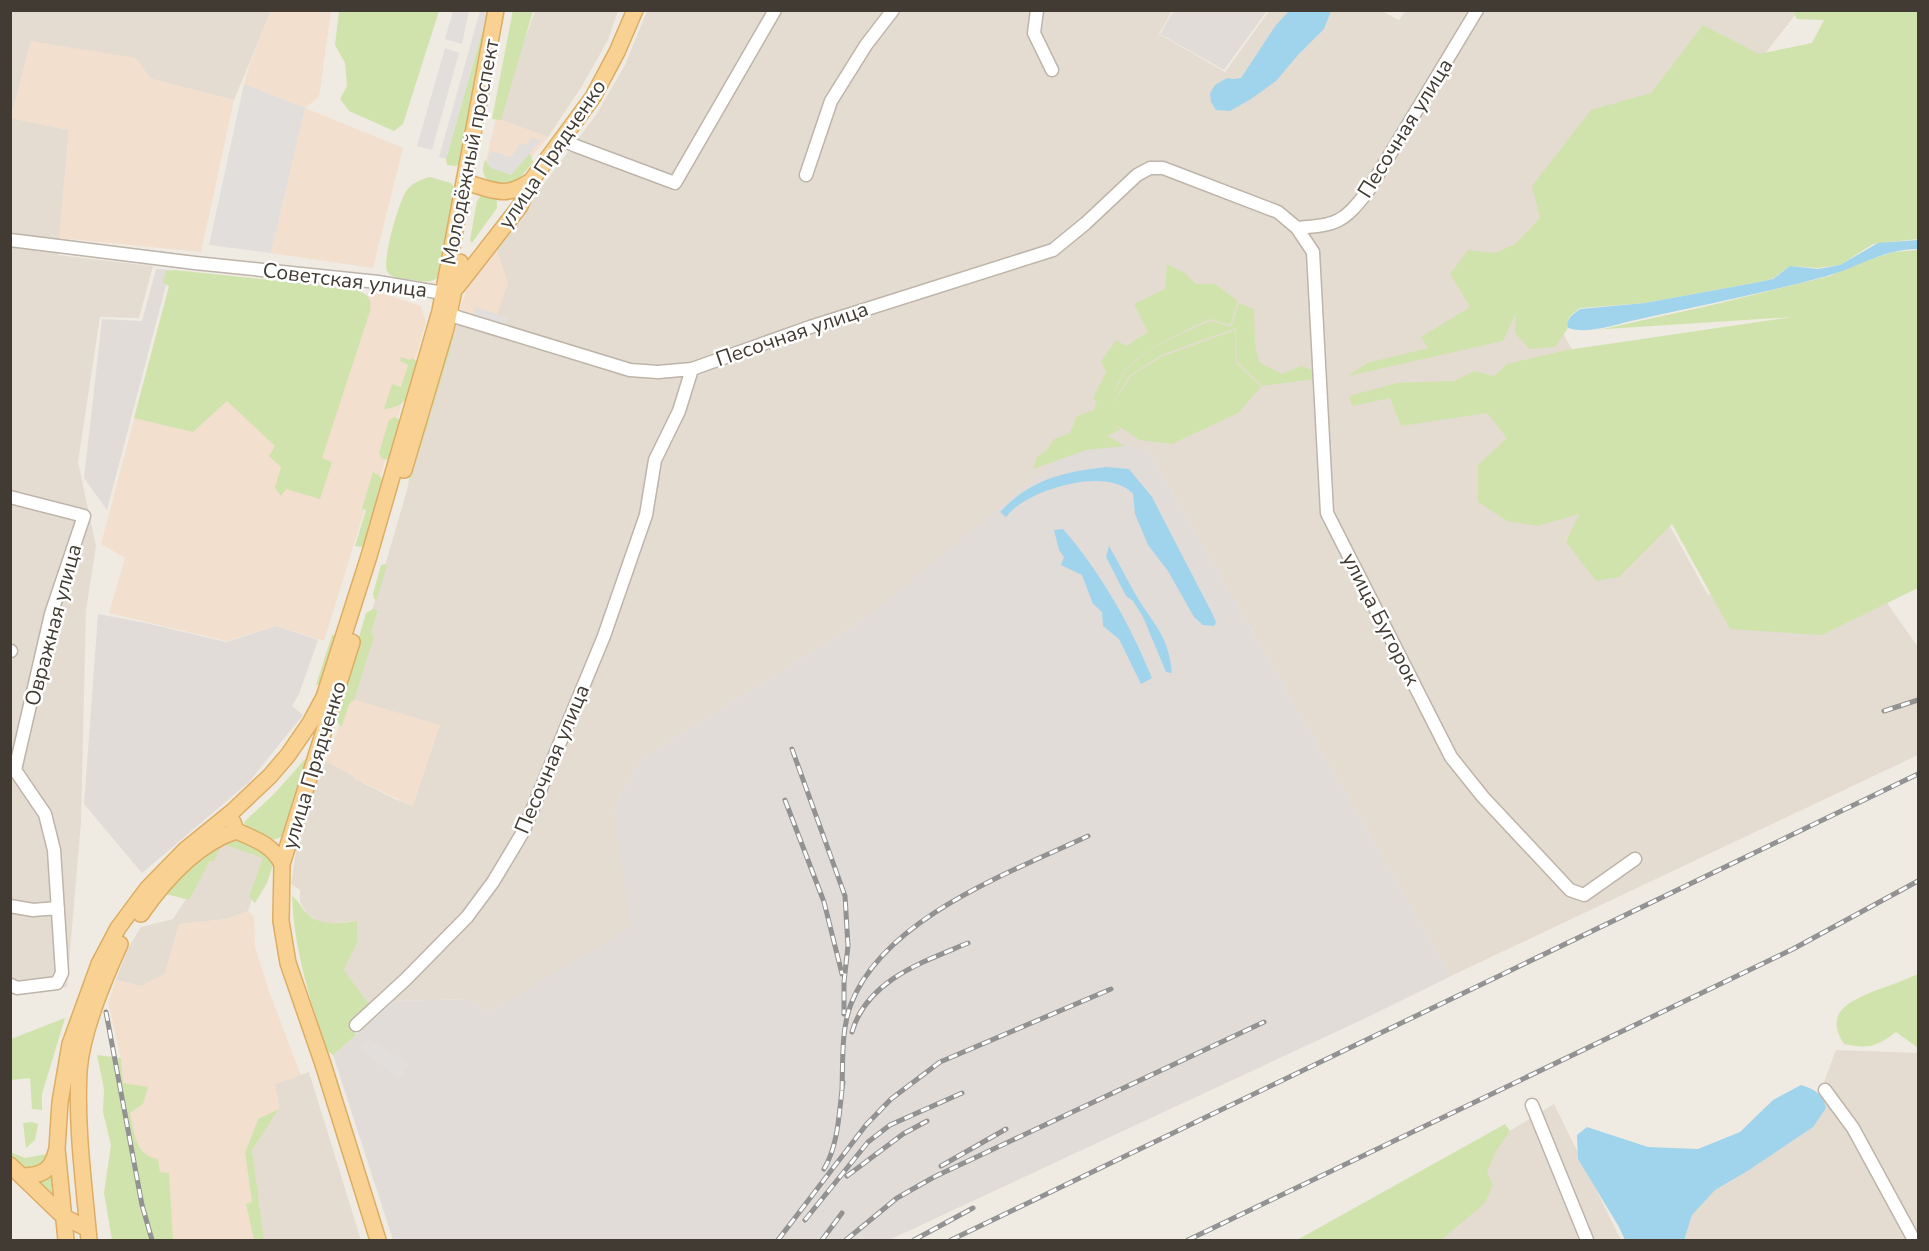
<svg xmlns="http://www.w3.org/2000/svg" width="1929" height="1251" font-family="'Nunito Sans',sans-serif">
  <rect width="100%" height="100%" fill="#f0ebe2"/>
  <path fill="#e4dcd1" d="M1406 10 1798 11 1560 320 1564 335 1708 595 1837 532 1918 647V755L1451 976 1148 450 867 617 641 759 614 807 631 927 489 1012 470 999 394 1001 369 1004 344 970 358 941 357 921 323 924 307 914 300 902V890L291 884 299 829 326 761 352 775 355 779 395 799 413 806 349 698 370 617 458 315 496 247 596 115 625 65 647 11H1172L1159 34 1225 72 1269 11H1382L1399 20Z
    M11 11H271L234 100 151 79 31 41 11 117Z
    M535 11H618L608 40 582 86 548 137 496 118Z
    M11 118 69 130 58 255 153 266 139 318 100 317 78 462 96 546 86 610 81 822 67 987 11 992Z
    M223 842 267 856 248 911 227 919 179 924 165 974 141 986 116 980 128 948 141 927 173 919Z
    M1836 1050 1918 1053V1240H1681L1692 1199 1808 1124Z
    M309 1072 361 1240 263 1239 252 1150 279 1109 275 1084Z
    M1554 1104 1621 1240H1425L1470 1155Z"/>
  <path fill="#f2dfce" d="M271 11H331L319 97 305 108 403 148 373 268 271 253 305 108 244 84 250 63Z
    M31 41 136 58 151 79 234 100 201 252 59 238 69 130 11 118Z
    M496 118 548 137 515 178 485 165Z
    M496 247 508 283 497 315 491 324 458 315 469 283Z
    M369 289 421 306 426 322 373 502 366 505 324 641 276 626 226 641 109 613 125 558 101 544 144 382 225 400 314 464Z
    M349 698 440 725 413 806 355 779 352 775 326 761Z
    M248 911 254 917 255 947 270 994 301 1075 275 1084 279 1109 258 1119 245 1153 252 1203 246 1205 254 1240H173L160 1172 135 1142 130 1113 143 1104 123 1083 121 1058 108 1003 116 980 141 986 165 974 179 924 227 919Z"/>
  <path fill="#e2dcd8" d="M1174 10H1267V11L1224 70 1160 34Z
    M156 269 170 270 107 510 84 478 102 319 142 321Z
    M1084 437 1148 450 1451 976 1368 1017 889 1240H393L333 1055 394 1001 470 999 489 1012 630 927 614 807 641 759 867 617Z
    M98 614 146 623 226 642 276 626 318 640 299 694 292 706 303 715 249 782 142 873 84 804Z"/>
  <path fill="#d0e3ac" d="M513 10 533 11 501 120 492 119Z
    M339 11H439L403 124 394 131 349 111 340 99 347 86 345 63 335 45Z
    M488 11H491L461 162 456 166 447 165 446 159Z
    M1793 11H1918V239L1873 244 1840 265 1818 268 1790 266 1772 279 1754 283 1645 303 1580 308 1570 316 1567 323 1568 328 1555 347 1529 349 1515 333 1516 313 1503 341 1348 376 1367 363 1428 348 1421 337 1470 307 1450 274 1468 250 1495 253 1515 244 1540 218 1532 186 1591 110 1651 93 1703 25 1759 54 1812 43 1824 20 1797 19Z
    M530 153 533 162 515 184H492C483 177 481 170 485 160L487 163 511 175Z
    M430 177 451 183 457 192 439 277C430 283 423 282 413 280 405 279 391 279 387 271 382 260 399 200 407 190 412 183 422 179 430 177Z
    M487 194 497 201V208L472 243 470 240 477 201 481 195Z
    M1918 250V588L1822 635 1730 629 1672 524 1619 577 1596 581 1566 542 1579 514 1538 526 1507 521 1478 502V465L1507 438 1487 413 1401 426 1390 398 1352 406 1349 396 1397 383 1454 381 1474 371 1494 376 1507 364 1567 350 1792 317 1575 331 1603 329 1708 306 1830 276 1865 261 1894 252Z
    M1167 264 1185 273 1196 284H1215L1238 301 1230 325 1210 319C1187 329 1141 351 1126 369 1121 376 1116 387 1113 394 1118 387 1121 376 1127 369 1146 348 1185 332 1210 321L1231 327 1239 303 1254 309 1255 344 1259 362 1282 374 1301 366 1315 371 1314 379 1262 386 1237 362 1236 328 1161 355 1129 376 1110 408 1131 376 1161 357 1235 330 1236 363 1261 387 1238 413 1172 444 1139 440 1122 428 1113 425 1121 429 1107 436 1125 446 1086 450 1033 469 1037 457 1047 450 1054 439 1070 433 1077 416 1094 410 1096 402 1105 410 1093 398 1106 372 1101 361 1116 340 1126 346 1148 332 1134 304 1165 289Z
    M174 270 350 288C363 291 373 296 370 311L322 458 332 462 320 499 286 489 281 496 275 488 281 467 269 456 275 446 227 401 193 432 134 418 169 286 163 283 166 271Z
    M451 336H454L433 407 430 404Z
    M401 357 409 360 412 358 417 361C410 382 415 407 384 409L392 384 401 387 408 365 400 361Z
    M395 417 401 421 391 458 388 460 381 458 379 453 389 420Z
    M426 417 430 418 408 486 410 471Z
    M373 472 381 477 383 484 365 544 363 547 355 546 366 510 362 509Z
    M385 564 387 566 377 599H374L373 594 381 565Z
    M373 609 378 611 371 632 374 637 354 700 349 704 342 726H340L335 718 366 613Z
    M332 635 339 636 323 684 316 685Z
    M305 759 308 761 283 835C271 846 258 835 245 828L244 822 275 793Z
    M234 837 265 852 273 865 267 883 255 903 249 897 263 858 222 844 214 861H210L189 900 166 894C186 871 206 849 234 837Z
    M292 896C299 901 302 909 307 914 322 927 340 923 357 921L358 941 344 970 369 1004 349 1023 356 1035 333 1055 327 1051C310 1000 294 950 292 896Z
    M1918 974V1048L1896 1032C1877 1047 1868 1049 1844 1044 1824 1013 1848 1002 1874 991 1889 986 1904 980 1918 974Z
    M65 1018 42 1094V1110L32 1109 30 1078 11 1080V1039Z
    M97 1055 121 1058 123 1083 148 1087 143 1104 130 1113C134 1131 135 1156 158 1159L160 1172 169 1173 173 1240H112L104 1193 111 1145 103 1112 104 1089Z
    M279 1109 252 1150 264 1240H254L246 1204 252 1202 245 1153 258 1119Z
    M32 1122 38 1124 35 1140 26 1148 23 1123Z
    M1505 1124 1510 1131 1496 1151 1487 1172 1493 1185 1485 1203 1441 1240H1297Z
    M10 1152 25 1158 47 1154 43 1164 32 1169 19 1164 11 1156Z
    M53 1172 55 1196 37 1181Z"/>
  <path fill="#e1dedb" d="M453 11H469L462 44 445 39Z
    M480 11H488L446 159 439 157Z
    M445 48 459 53 432 150 417 146Z
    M244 84 305 108 271 253 209 245Z
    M531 138 541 140 511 175 491 168 487 163 491 151 511 157 520 144 527 145Z
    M476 307 508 318 505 326 473 315Z
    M368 1038 410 1064 399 1079 359 1048Z"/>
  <path fill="#a0d4ec" d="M1289 11H1331L1324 29 1298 55 1276 81 1251 99 1230 111 1216 110 1211 102 1210 93 1215 85 1227 78 1233 79 1241 78 1276 25Z
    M1918 240V249C1883 249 1859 267 1827 276 1765 293 1703 305 1640 319 1618 323 1591 335 1568 328L1567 323 1571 316 1580 309 1645 303 1754 283 1773 279 1790 266 1818 269 1840 265 1878 243Z
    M1106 467 1129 469 1152 497 1213 615 1216 622 1214 626 1203 625 1194 617 1168 571 1148 545 1135 514 1133 494C1109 467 1041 487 1016 507 1012 510 1009 514 1006 517L1000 512C1031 479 1063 472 1106 467Z
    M1063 529C1100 571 1131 626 1152 678L1141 684 1119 639 1103 626 1102 612 1093 604 1082 575 1061 565 1064 557 1059 550 1054 530Z
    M1109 546C1119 563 1127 580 1137 597 1155 627 1168 634 1172 673L1166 672 1143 617 1133 601 1126 596 1106 557Z
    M1801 1085C1814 1089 1823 1094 1826 1108L1813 1127 1749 1170 1715 1190 1692 1215 1684 1240H1625L1619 1227 1578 1159 1577 1135 1587 1127 1648 1147 1698 1149 1740 1132 1773 1100Z"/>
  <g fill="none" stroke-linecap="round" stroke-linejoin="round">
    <g stroke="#beb4a9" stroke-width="15">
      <path id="minor" d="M1037 10 1034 33 1052 70
        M563 140 576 146 675 183 775 10
        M806 175 831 101 866 45 893 10
        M1297 228C1337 225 1343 223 1368 191L1477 10
        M10 240 195 263 378 282 443 293 449 314 460 318 630 370 658 372 692 369
        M10 497 84 516 51 614 15 770 45 814 54 850 62 973 57 983 17 988 11 985
        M10 651H11
        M10 906 33 910 58 908
        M356 1025 406 979 467 917 493 882 523 832 604 636 646 515 655 460 679 411 692 369 810 327 1053 250 1086 223 1137 175 1150 168H1163L1278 212 1297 228 1313 252 1327 513 1451 757 1483 797 1570 890 1584 895 1635 859
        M1825 1090 1853 1128 1914 1240
        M1532 1105 1587 1240"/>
    </g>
    <g stroke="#ddad64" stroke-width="18">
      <path id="major" d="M465 182C493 190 505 199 531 181
        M457 287 520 206 531 181 593 97 617 52 635 10
        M404 470 446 328 460 262
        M352 642 282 864 281 921 288 963 323 1064 378 1240
        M233 822 236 831C255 839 273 845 282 864
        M141 914C164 881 197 844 236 831
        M10 1165 64 1217 88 1229
        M21 1176C40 1176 51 1172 56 1152
        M66 1240 57 1149 60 1102 70 1044 99 964 118 928 147 889 185 850 233 811 270 776 288 755 310 723 324 697 369 556 440 311 496 10
        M89 1240C84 1184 76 1127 79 1071 82 1031 104 980 120 944"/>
    </g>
    <use href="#minor" stroke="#fff" stroke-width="12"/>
    <use href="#major" stroke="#f9d293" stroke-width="15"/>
    <g stroke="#929292" stroke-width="5">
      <path id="rail" d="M1884 711 1918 700
        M792 749 845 896 848 946 844 982V1014
        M785 800 824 902 842 974
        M106 1012 142 1205 152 1240
        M852 1032C867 980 923 962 968 943
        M842 1090C843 1062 841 1030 851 1004 884 918 1011 872 1088 836
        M941 1166 1006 1129
        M824 1169C839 1144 839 1110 843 1082
        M847 1176 903 1134 927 1121
        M805 1220 868 1142 890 1125 962 1093
        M778 1240 866 1125 891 1099 940 1062 1111 989
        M822 1240 842 1213
        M846 1240 897 1198 934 1177 1264 1022
        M914 1240 973 1208
        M951 1240 1918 774
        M1188 1240 1793 949 1918 881"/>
    </g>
    <use href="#rail" stroke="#fff" stroke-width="3" stroke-dasharray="9" stroke-linecap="butt"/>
  </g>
  <g text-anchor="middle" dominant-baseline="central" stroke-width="5" stroke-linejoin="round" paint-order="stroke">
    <g font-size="21" fill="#423b33" stroke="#fff">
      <text transform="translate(1405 128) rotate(-58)">Песочная улица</text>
      <text transform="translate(470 152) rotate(-79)">Молодёжный проспект</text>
      <text transform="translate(552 154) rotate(-56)">улица Прядченко</text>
      <text transform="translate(345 280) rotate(7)">Советская улица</text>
      <text transform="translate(792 334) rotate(-19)">Песочная улица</text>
      <text transform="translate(1381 619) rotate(63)">улица Бугорок</text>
      <text transform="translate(53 625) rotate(-75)">Овражная улица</text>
      <text transform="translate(552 759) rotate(-67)">Песочная улица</text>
      <text transform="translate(314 765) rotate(-73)">улица Прядченко</text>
    </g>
  </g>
  <rect width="1929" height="1251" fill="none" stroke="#423b33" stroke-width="24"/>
</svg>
